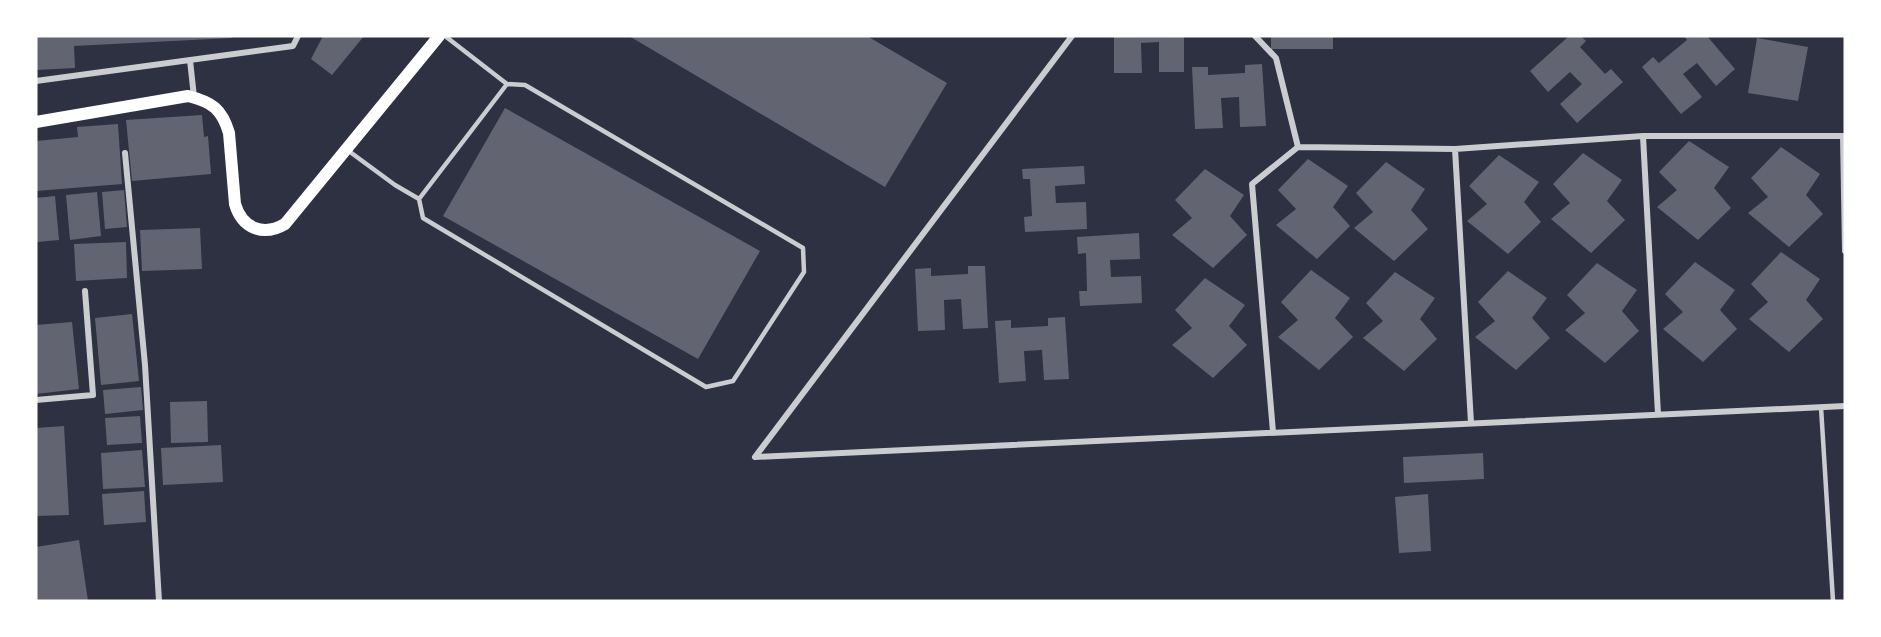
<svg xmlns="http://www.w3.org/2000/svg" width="1881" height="637" font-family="Spectral,serif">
  <rect width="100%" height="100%" fill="#2d3142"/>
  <path fill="#626471" d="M36 36H232V38L74 46 75 68 36 70Z
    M323 36H364L332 75 311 59Z
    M629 36H867L947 83 885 187Z
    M1114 36H1184V72H1159V42L1141 43 1142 73H1114Z
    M1271 36H1333V49H1271Z
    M1569 36H1581L1586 41 1580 47 1605 74 1611 69 1623 82 1577 123 1560 104 1582 84 1570 72 1548 92 1530 71Z
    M1684 36H1707L1735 69 1716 86 1697 63 1683 74 1702 97 1681 114 1642 67 1653 57 1659 63 1687 40Z
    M1757 38 1808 47 1798 101 1748 93Z
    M1262 64 1266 126 1240 127 1239 97 1221 98 1223 128 1195 129 1192 67H1208V75L1245 73V65Z
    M505 108 760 251 698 359 443 216Z
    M202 115 204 137 208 136 211 174 132 181 126 120Z
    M118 124 122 184 36 191V141L78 137 77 127Z
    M1689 141 1729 167 1714 188 1731 208 1698 240 1657 207 1677 190 1659 172Z
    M1781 147 1820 174 1806 195 1823 214 1789 247 1748 213 1768 197 1751 178Z
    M1583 153 1622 180 1607 201 1625 220 1591 253 1551 219 1570 203 1553 184Z
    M1499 155 1539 182 1524 202 1541 222 1508 254 1467 221 1487 204 1469 186Z
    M1308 159 1348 186 1333 207 1350 226 1317 259 1276 225 1296 209 1278 190Z
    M1386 162 1425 189 1411 210 1428 229 1394 261 1354 228 1373 212 1356 193Z
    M1084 166 1085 184 1055 186 1056 203 1086 202 1087 229 1025 232 1024 217 1032 216 1030 179H1023L1022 169Z
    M1205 169 1244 195 1230 216 1247 235 1213 268 1172 235 1192 218 1175 200Z
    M124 190 127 227 105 229 102 192Z
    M97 192 101 236 70 240 66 195Z
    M55 196 59 240 37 242 36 198Z
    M200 228 202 269 142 271 140 230Z
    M1139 233 1140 259 1110 260 1111 277 1141 276 1142 303 1080 306 1079 291H1087L1086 253 1078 254 1077 237Z
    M126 242 127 278 76 281 74 244Z
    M1781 252 1820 279 1806 300 1823 319 1789 352 1749 319 1768 302 1751 284Z
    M1695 262 1735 290 1720 310 1737 329 1703 362 1663 329 1683 312 1665 294Z
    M1597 263 1637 290 1622 311 1639 331 1605 363 1565 330 1585 313 1567 295Z
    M968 266H985L988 328 963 329 961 299 944 300 945 330 918 331 915 269 931 268V276L968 274Z
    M1311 270 1350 298 1335 318 1353 337 1319 370 1278 337 1298 320 1281 302Z
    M1508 271 1547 298 1532 318 1550 338 1516 370 1475 337 1495 321 1478 302Z
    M1395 272 1435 298 1420 319 1437 339 1404 371 1363 338 1383 321 1366 303Z
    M1205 278 1245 305 1229 326 1247 345 1213 378 1172 345 1192 328 1175 310Z
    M132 314 139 381 101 385 95 318Z
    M1065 317 1069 379 1044 380 1042 350 1024 351 1026 381 999 383 995 321 1011 320V328L1048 326V318Z
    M72 322 79 389 36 394V325Z
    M141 387 143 410 105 414 103 390Z
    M207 401 208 442 171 443 170 402Z
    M140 416 142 443 107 445 105 418Z
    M64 426 69 515 36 516V428Z
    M221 445 223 482 163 485 161 448Z
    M142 450 145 487 103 489 101 453Z
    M1483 453 1484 479 1404 483 1403 457Z
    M144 491 146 522 104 525 102 494Z
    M1428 494 1431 551 1399 553 1395 497Z
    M79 540 88 601H36V547Z"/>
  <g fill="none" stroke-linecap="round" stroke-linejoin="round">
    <path stroke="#caccd0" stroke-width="4.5" d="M445 36 507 84
      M346 149 395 185 419 199 423 218 706 387 733 381 804 272 803 248 525 85 507 84 419 199
      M1821 407 1833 601"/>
    <path stroke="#caccd0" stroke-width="6" d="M1072 36 755 457 1845 406
      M1255 36 1276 58 1298 147 1455 149 1471 423
      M190 60 194 97
      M36 81 293 46 298 36
      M1643 136 1658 414
      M1455 149 1643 136H1843L1845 251
      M125 153 145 365 159 601
      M36 400 93 395 85 291
      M1273 432 1252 184 1298 147"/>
    <path stroke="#fff" stroke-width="12" d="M36 122 188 96C212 102 222 109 229 133L235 204C242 228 263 237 285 224L439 36"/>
  </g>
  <rect width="1881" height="637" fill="none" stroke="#ffffff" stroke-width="75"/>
</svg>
